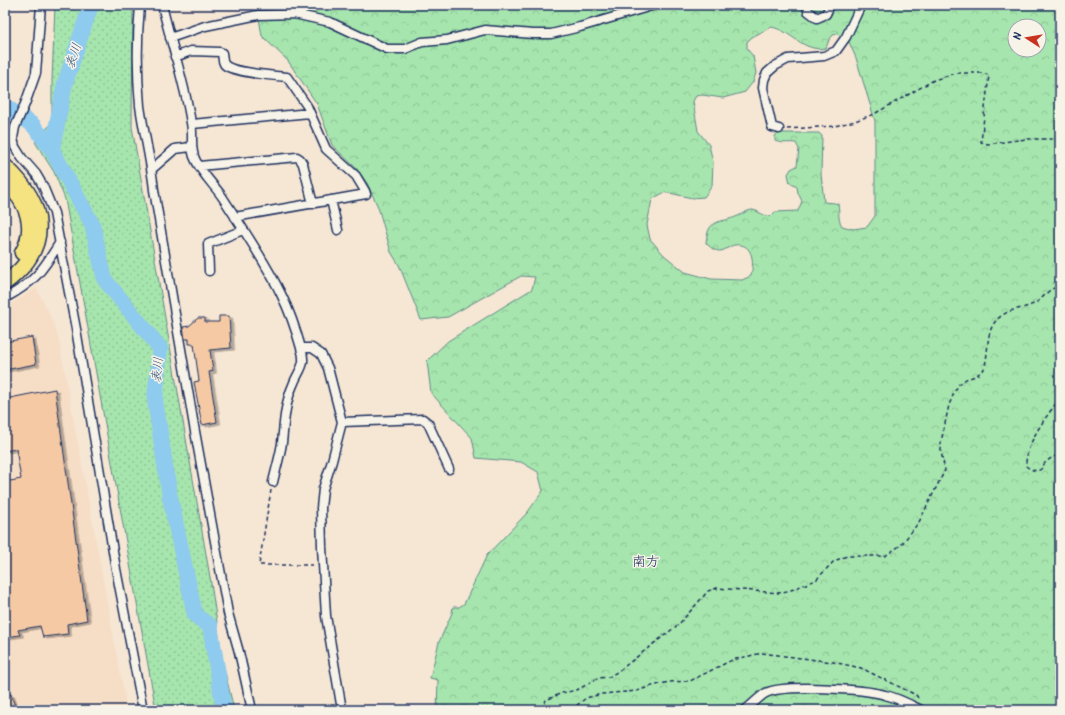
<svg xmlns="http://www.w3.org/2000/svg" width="1065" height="715" font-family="Kalam,'Klee One',sans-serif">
  <defs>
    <pattern id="green-dots" width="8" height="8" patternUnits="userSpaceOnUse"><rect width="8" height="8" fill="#a6e5ad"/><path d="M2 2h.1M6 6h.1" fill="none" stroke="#8ec597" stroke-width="1.8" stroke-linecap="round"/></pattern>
    <pattern id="forest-crowns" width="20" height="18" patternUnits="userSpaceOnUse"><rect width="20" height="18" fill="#a6e5ad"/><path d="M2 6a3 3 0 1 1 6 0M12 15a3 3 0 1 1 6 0" fill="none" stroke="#8ec597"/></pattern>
    <filter id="shadow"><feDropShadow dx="3.5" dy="2" stdDeviation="0" flood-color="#0004"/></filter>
  </defs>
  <rect width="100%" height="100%" fill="#f6e6d4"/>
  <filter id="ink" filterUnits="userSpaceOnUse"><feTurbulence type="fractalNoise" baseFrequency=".025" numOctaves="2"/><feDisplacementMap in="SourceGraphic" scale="8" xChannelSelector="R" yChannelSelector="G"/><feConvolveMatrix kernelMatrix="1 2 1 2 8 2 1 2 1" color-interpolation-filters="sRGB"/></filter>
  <g filter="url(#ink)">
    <path fill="#f6ddc6" d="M36 288 47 309 58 336 127 710H5V308Z"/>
    <path fill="url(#green-dots)" stroke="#608a86" d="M55 5H133L132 127 211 583 223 663 234 710H156L65 199 54 172 35 142 49 126 52 119V81Z"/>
    <path fill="url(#forest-crowns)" stroke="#608a86" fill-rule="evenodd" d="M273 5H1060V710H437L438 680 430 678 439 642 452 613 453 607H459L464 604 487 555 527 513 543 491 538 472 521 462 476 458 472 438 431 393 427 361 448 341 532 289 535 277 521 276 448 317 421 320 399 265 391 252 378 207 367 183 357 169 332 145 317 104 288 61 262 36 258 12 273 8ZM1015 26H1039V50H1015ZM771 27C791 30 803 53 826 48L829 40 833 35 838 34 849 42 856 58 875 121V216L867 227 853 229 842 226C837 218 840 213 838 204 833 202 829 203 824 202L821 174 822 136 819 133H779L775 136V141C782 144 788 142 796 143L799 149 797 166 791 169 788 174 790 183 797 187 798 193 802 201 798 211 775 212 770 217C763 216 759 211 753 210 747 210 743 214 738 216 720 224 708 217 706 243 710 247 714 251 720 251 725 251 729 246 734 245 754 242 754 263 751 276L742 280 711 279 685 272 664 255 650 239 647 225 652 199 665 192 692 198 704 197 712 186 713 162 709 145 698 131 693 101 696 96 702 95 723 98 745 92 753 82 756 73 753 56 747 49V42L752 37Z"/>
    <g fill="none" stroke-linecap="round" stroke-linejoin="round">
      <path stroke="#8fcaef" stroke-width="16" d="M5 106 33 125 52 150 92 224 105 280 160 348 155 400 170 497 195 615 210 626 224 710
        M52 150 65 83 91 5"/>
    </g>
    <path fill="#f5c9a4" stroke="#1b2f5e" filter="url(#shadow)" d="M219 316H229L231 348 210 350 213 371 209 372 217 422 202 425 194 382 199 381 194 344H189V339H185L183 327 189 326 198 318H205V322H219Z
      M32 337 36 364 5 370V342Z
      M55 389 87 620 67 624 68 634 43 637 40 626 18 630 20 635 7 637 5 627V482L21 479 16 449 5 451V399Z
      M11 694 16 710H5V697Z"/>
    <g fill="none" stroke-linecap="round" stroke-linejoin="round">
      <g stroke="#1b2f5e" stroke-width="11">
        <path id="minor" d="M41 5 36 73 25 104 15 127 13 138 15 147 22 158 36 174 43 186 54 213 76 329 116 569 143 710
          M140 5C137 38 137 73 140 106 144 134 151 161 154 190L194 426 228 613 239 652 252 710
          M162 5C171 44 185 83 191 123 194 136 189 149 196 161 203 175 215 186 223 198 243 229 265 261 281 294 290 312 296 330 301 348H312L321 354 328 368 342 422 332 461 323 489 321 508 322 547 326 616 342 710
          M807 5 808 11 817 18 826 14 830 5
          M170 38 205 26 258 15 294 14 330 22 387 49H405L422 42 447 40 485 30 533 34H551L580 27 655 5
          M175 57 191 51 220 52 222 53C223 57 222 62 225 65 232 72 276 76 287 77L307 106 326 149 356 176 365 191 366 194 235 217
          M192 124 310 113
          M779 129 772 127 763 88 764 80 767 73 775 66 788 59 824 56 836 51 846 37 861 5
          M199 166 297 157 300 159 303 164 313 204
          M152 169 175 149 191 147
          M331 200 338 230
          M209 271 208 244 243 230
          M5 298C34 283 43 270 60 242
          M342 422 423 419 428 423 449 469
          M273 482C276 469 280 456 282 443 284 423 285 403 293 385 299 369 307 366 301 348
          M745 710C751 706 761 695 766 693 783 684 865 689 885 695 898 698 909 704 921 710"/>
      </g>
      <g stroke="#1b2f5e" stroke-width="17">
        <path id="motorway" d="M5 166C47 204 53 247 5 283
          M5 183C27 201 37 227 22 253"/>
      </g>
      <path stroke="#1b2f5e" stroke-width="1.5" stroke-dasharray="4 3" stroke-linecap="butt" d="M787 129 835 126 855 121 874 114 934 80 956 73H983L989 75 981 142 988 144 1026 139H1060
        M1060 342 1057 346 1060 355
        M1060 398C1047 416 1025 443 1026 466 1030 469 1036 473 1041 469 1043 467 1043 465 1045 463 1049 459 1054 456 1060 455
        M271 490 259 565H315
        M542 710 546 700 562 693 577 690 598 678 609 677 620 670 679 624 708 591 717 588 779 593 791 590 816 580 834 561 847 556H885L901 545 919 522 945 470 941 452V442L949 405 954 393 959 384 966 379 976 376 984 369C991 347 982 324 1008 312 1018 308 1028 308 1037 302 1046 296 1049 286 1060 288
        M571 710 586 698 601 694 637 691 652 686 669 682 690 681 732 660 762 653 833 662 861 668 916 695 919 699"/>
      <use href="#minor" stroke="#f7f3e8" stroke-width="8"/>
      <use href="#motorway" stroke="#f5e382" stroke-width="14"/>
    </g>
  </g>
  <g text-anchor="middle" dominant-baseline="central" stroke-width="3" stroke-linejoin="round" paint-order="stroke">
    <g font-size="13" font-style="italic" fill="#385682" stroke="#f7f3e8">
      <text transform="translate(74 56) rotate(-71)">表川</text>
      <text transform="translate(158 370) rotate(-85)">表川</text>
    </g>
    <g font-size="14" fill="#1b2f5e" stroke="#f7f3e8">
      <text x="646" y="562">南方</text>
    </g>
  </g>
  <rect width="1065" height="715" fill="none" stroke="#f7f3e8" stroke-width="20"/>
  <rect x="10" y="10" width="1045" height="695" fill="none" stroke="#1b2f5e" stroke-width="1.5" filter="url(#ink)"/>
  <g transform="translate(1027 38) rotate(282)"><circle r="19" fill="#f7f3e8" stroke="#9fa5b1"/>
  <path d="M0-3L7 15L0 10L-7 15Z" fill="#c8321e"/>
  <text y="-6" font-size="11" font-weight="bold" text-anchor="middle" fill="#1b2f5e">N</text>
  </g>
</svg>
